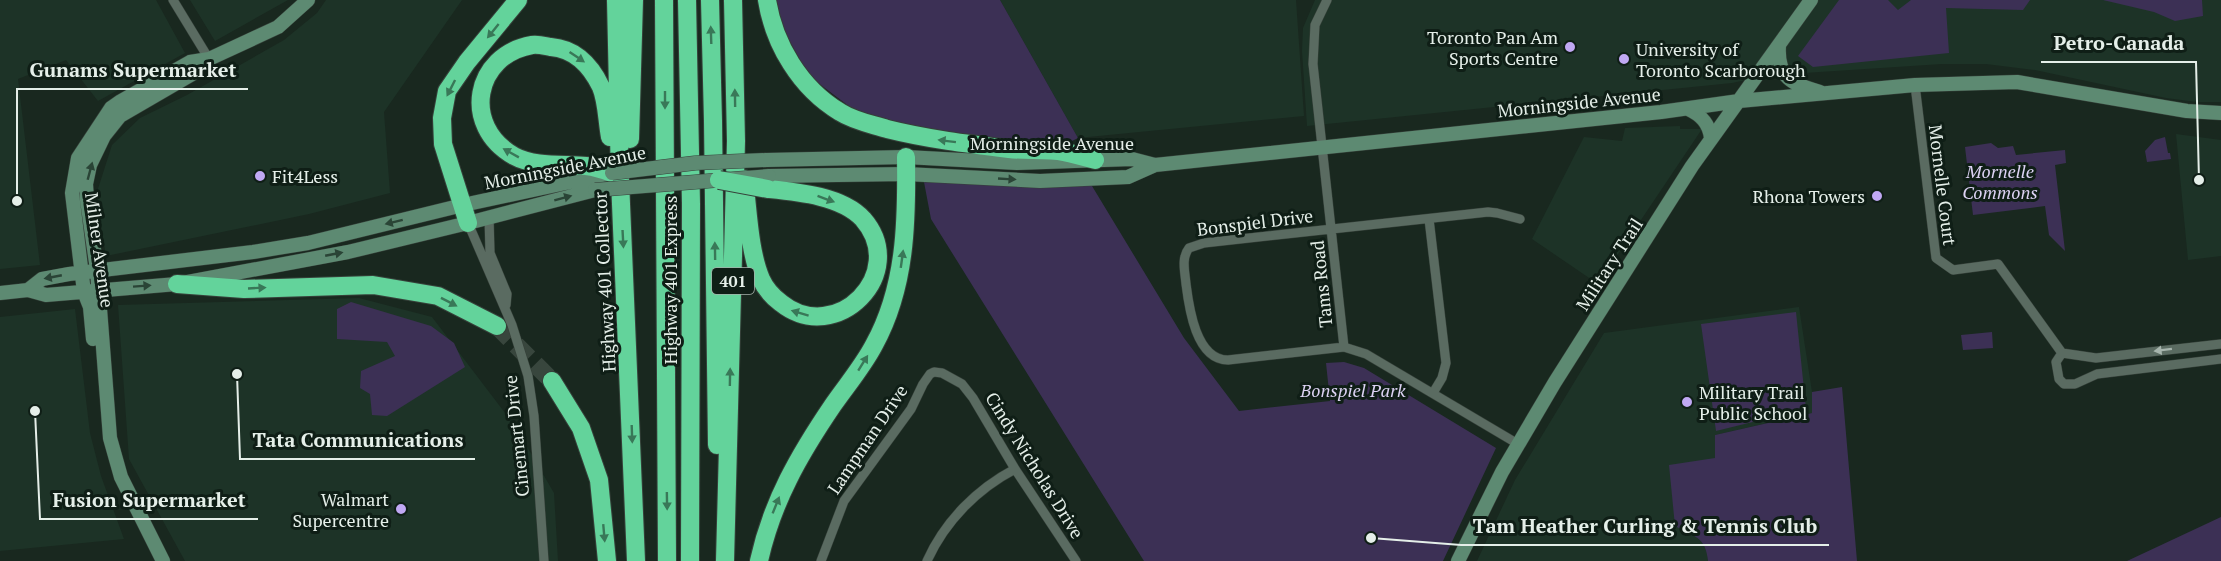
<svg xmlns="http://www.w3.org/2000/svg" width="2221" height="561" font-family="'PT Serif',serif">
  <rect width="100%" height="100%" fill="#19281f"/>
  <path fill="#1d3327" d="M0 0H156L185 53 98 101 66 60 18 79 40 265 0 269Z
    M190 0H288L215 41Z
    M326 0H462L384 112 390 193 309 214 106 256 96 195 112 145 140 118 187 95 284 40 317 13Z
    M1000 0H1296L1304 116 1078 138Z
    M1315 0H2221V102H2197L2166 98 2035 70 1986 64H1942L1804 73 1792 70 1732 83 1307 126 1302 51 1303 28Z
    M1680 126V129H1702L1598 284 1532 239 1584 137 1622 141 1625 128Z
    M2176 134 2221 140V256L2188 260Z
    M359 298 432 317 515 426 554 493 558 561H185L129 459 118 305Z
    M1799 307 1812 392V413L1715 435V458L1706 543 1708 561H1477L1515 480 1604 333Z
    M75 309 90 433 101 476 124 539 0 551V317Z"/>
  <path fill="#3c3055" d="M774 0H1000L1078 138 1058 148 915 128 858 113 809 76 779 22Z
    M1839 0H1888L1898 10 1911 0H2030L2023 10 1946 8 1949 53 1813 67 1798 56Z
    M2103 0H2202L2203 16 2175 21 2154 12Z
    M2165 137 2168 153H2170L2171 159 2147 162 2145 151 2155 140Z
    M1991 143 1998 148 2013 146 2016 155 2065 150 2066 163 2055 165 2065 251 2049 235 2045 206 1973 215 1965 147Z
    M924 182 1092 186 1184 338 1239 411 1330 401 1326 363 1344 362 1364 368 1496 448 1443 561H1144L931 219Z
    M351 302 431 326 454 343 465 367 387 416 372 415 370 394 360 388 361 371 395 356 387 342 337 339V309Z
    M1796 312 1806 409 1716 431 1701 324Z
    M1992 332 1993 348 1963 350 1961 335Z
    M1842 387 1857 561H1708C1706 537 1694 536 1675 526L1669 465 1715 458V435L1812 413V392Z
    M2221 517V561H2127Z"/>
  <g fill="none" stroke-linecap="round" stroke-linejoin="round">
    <path stroke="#38463d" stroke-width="18" stroke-dasharray="18 9" stroke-linecap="butt" d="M497 326 552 381"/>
    <g stroke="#36413a" stroke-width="10">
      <path id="street" d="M173 0 209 59
        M1327 0 1315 25 1313 64 1344 347
        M1915 85 1936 258 1953 270 1998 264 2062 353
        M489 217 490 253 507 294 506 305
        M1429 219 1446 363 1442 378 1433 393
        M468 223 512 325 528 376 534 416 544 561
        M2221 344 2096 358 2062 353 2056 362 2059 379 2064 384H2075L2097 374 2221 359
        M1518 444 1366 354 1344 347 1228 360C1196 360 1189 308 1186 284 1185 272 1181 258 1189 248L1204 243 1488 212 1497 213 1520 219
        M821 561 844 501 911 409 923 384 930 374 934 372 942 373 962 384 973 398 1015 469 1076 561
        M927 561C945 521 977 489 1015 469"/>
    </g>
    <g stroke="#36413a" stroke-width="15">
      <path id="secondary" d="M1779 46C1777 78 1792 84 1820 92
        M1688 109C1701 115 1709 123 1711 138
        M766 160 906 157 1017 163 1132 159 1155 165
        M769 176 906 174 1040 181 1128 177 1155 165 1661 112 1739 101 1915 85 2017 82 2187 111 2221 113
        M28 290 42 279 69 274 253 252 308 243 463 205 612 173
        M0 293 28 290 46 295 177 284 348 252 468 223 595 190
        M93 339 90 307 84 292 72 193 78 158 111 108 121 101 190 62 209 59 278 27 308 0
        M163 561 121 477 110 438 97 270 87 200 86 184 90 165 104 136 120 116 194 73 209 59
        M1458 561 1502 472 1555 382 1692 166 1811 0"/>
    </g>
    <g stroke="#36413a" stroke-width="20">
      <path id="highway" d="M616 0 620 180 636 561
        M664 0 667 561
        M687 0 691 204 690 561
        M710 0 713 121 717 445
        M767 0C774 44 800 88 840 112 854 121 871 124 887 129 927 139 968 144 1009 149 1027 151 1046 149 1064 152 1075 154 1085 157 1095 160
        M610 137C607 121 607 101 601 87 591 66 575 49 551 47 545 46 538 44 532 45 474 55 461 126 514 156 534 167 563 164 586 166 594 167 604 170 612 173
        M630 139 634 0
        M744 179C748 209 749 251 761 279 765 288 773 297 781 303 836 347 910 273 863 219 842 196 798 192 768 189
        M468 223 443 144 442 118 447 91 467 62 518 0
        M177 284 244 289 373 285 438 296 497 326
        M552 381 581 428 599 480 607 561
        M725 561 736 141 733 0
        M759 561C772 502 799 455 833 405 847 385 863 366 874 345 906 287 907 221 906 157"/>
    </g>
    <use href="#street" stroke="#5a6b61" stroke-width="9"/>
    <use href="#secondary" stroke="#5d8a72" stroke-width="14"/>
    <use href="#highway" stroke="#63d39b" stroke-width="18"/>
    <g stroke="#36413a" stroke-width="15" stroke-linecap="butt">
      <path id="secondary-bridge" d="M612 173 695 163 766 160
        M595 190 769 176"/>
    </g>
    <g stroke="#36413a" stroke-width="20" stroke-linecap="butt">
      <path id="highway-bridge" d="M719 180 768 189"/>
    </g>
    <use href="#secondary-bridge" stroke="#5d8a72" stroke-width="14"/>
    <use href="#highway-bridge" stroke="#63d39b" stroke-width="18"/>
  </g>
  <defs><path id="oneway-solid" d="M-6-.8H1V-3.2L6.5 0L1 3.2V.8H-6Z" transform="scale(1.5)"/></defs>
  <g fill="#397858">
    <use href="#oneway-solid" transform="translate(493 31) rotate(129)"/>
    <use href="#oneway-solid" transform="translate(711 35) rotate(-92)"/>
    <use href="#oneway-solid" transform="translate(577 57) rotate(34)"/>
    <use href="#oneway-solid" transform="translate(451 88) rotate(117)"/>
    <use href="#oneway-solid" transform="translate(735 98) rotate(-91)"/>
    <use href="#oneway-solid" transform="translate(665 100) rotate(90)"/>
    <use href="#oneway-solid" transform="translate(947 141) rotate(-173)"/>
    <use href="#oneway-solid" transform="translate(511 153) rotate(-151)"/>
    <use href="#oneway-solid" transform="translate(826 199) rotate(20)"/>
    <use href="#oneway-solid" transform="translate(623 239) rotate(87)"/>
    <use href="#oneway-solid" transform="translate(715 251) rotate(-91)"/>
    <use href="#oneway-solid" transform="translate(902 259) rotate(-82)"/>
    <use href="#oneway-solid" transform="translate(257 288) rotate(-3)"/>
    <use href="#oneway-solid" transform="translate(449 302) rotate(27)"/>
    <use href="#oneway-solid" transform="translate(800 313) rotate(-163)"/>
    <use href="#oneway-solid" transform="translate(863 363) rotate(-58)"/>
    <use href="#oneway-solid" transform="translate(730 377) rotate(-89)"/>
    <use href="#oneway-solid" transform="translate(632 434) rotate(88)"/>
    <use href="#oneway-solid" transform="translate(667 501) rotate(89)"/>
    <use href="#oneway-solid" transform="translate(776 505) rotate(-68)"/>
    <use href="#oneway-solid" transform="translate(604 533) rotate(85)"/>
  </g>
  <g fill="#2a4436">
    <use href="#oneway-solid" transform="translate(90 171) rotate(-75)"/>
    <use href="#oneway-solid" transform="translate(1007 179) rotate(3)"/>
    <use href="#oneway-solid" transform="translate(563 198) rotate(-15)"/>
    <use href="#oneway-solid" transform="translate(394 222) rotate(166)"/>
    <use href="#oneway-solid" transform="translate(334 254) rotate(-11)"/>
    <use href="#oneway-solid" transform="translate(53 277) rotate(169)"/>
    <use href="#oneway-solid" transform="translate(142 286) rotate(-4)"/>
  </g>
  <use fill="#a6b4ac" href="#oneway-solid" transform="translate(2163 350) rotate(173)"/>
  <g fill="#c0a8f3" stroke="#0f1e16" stroke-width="2">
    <circle cx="1570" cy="47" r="6"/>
    <circle cx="1624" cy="59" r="6"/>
    <circle cx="260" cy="176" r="6"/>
    <circle cx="1877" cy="196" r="6"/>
    <circle cx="1687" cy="402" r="6"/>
    <circle cx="401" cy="509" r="6"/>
  </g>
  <g text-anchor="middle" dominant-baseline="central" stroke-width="6" stroke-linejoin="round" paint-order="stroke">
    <rect fill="#0f1e16" stroke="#a5b0aa" stroke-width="1.5" x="712" y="268" width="42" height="26" rx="4.5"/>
    <g font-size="16" font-weight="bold" fill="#e5efe9">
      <text x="733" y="281">401</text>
    </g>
    <g font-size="18" fill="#e5efe9" stroke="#0f1e16" text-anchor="end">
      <text x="1558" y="37">Toronto Pan Am<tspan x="1558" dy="21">Sports Centre</tspan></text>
      <text x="1636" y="49" text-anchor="start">University of<tspan x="1636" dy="21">Toronto Scarborough</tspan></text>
      <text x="272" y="176" text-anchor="start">Fit4Less</text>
      <text x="1865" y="196">Rhona Towers</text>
      <text x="1699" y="392" text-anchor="start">Military Trail<tspan x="1699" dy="21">Public School</tspan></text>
      <text x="389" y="499">Walmart<tspan x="389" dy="21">Supercentre</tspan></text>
    </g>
    <g font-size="18" fill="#e5efe9" stroke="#0f1e16">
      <text transform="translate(1579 102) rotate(-6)">Morningside Avenue</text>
      <text x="1052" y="143">Morningside Avenue</text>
      <text transform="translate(565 167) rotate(-11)">Morningside Avenue</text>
      <text transform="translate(1943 185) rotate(83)">Mornelle Court</text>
      <text transform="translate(1255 222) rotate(-7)">Bonspiel Drive</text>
      <text transform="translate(100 250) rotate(82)">Milner Avenue</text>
      <text transform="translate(1609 264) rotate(-57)">Military Trail</text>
      <text transform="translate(670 280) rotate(-90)">Highway 401 Express</text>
      <text transform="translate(604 282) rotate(-93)">Highway 401 Collector</text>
      <text transform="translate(1321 284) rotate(-96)">Tams Road</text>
      <text transform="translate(516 436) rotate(-96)">Cinemart Drive</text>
      <text transform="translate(867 439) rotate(-56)">Lampman Drive</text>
      <text transform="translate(1035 465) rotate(58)">Cindy Nicholas Drive</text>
    </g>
    <g font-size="18" font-style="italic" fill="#dcd2f3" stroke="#0f1e16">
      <text x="2000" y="171">Mornelle<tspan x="2000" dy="21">Commons</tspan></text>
      <text x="1353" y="390">Bonspiel Park</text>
    </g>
  </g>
  <path fill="none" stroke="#e5efe9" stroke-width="2" d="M2199 180L2196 62H2041M17 201L17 89H248M237 374L240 459H475M35 411L40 519H258M1371 538L1461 545H1829"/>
  <g fill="#e5efe9" stroke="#0f1e16" stroke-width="2">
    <circle cx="2199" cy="180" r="6"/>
    <circle cx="17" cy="201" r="6"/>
    <circle cx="237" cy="374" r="6"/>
    <circle cx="35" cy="411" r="6"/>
    <circle cx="1371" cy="538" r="6"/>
  </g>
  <g font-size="20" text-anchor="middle" font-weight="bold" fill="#e5efe9" stroke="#0f1e16" stroke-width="6" stroke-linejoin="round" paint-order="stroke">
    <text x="2119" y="50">Petro-Canada</text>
    <text x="133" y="77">Gunams Supermarket</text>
    <text x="358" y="447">Tata Communications</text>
    <text x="149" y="507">Fusion Supermarket</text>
    <text x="1645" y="533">Tam Heather Curling &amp; Tennis Club</text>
  </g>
</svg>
